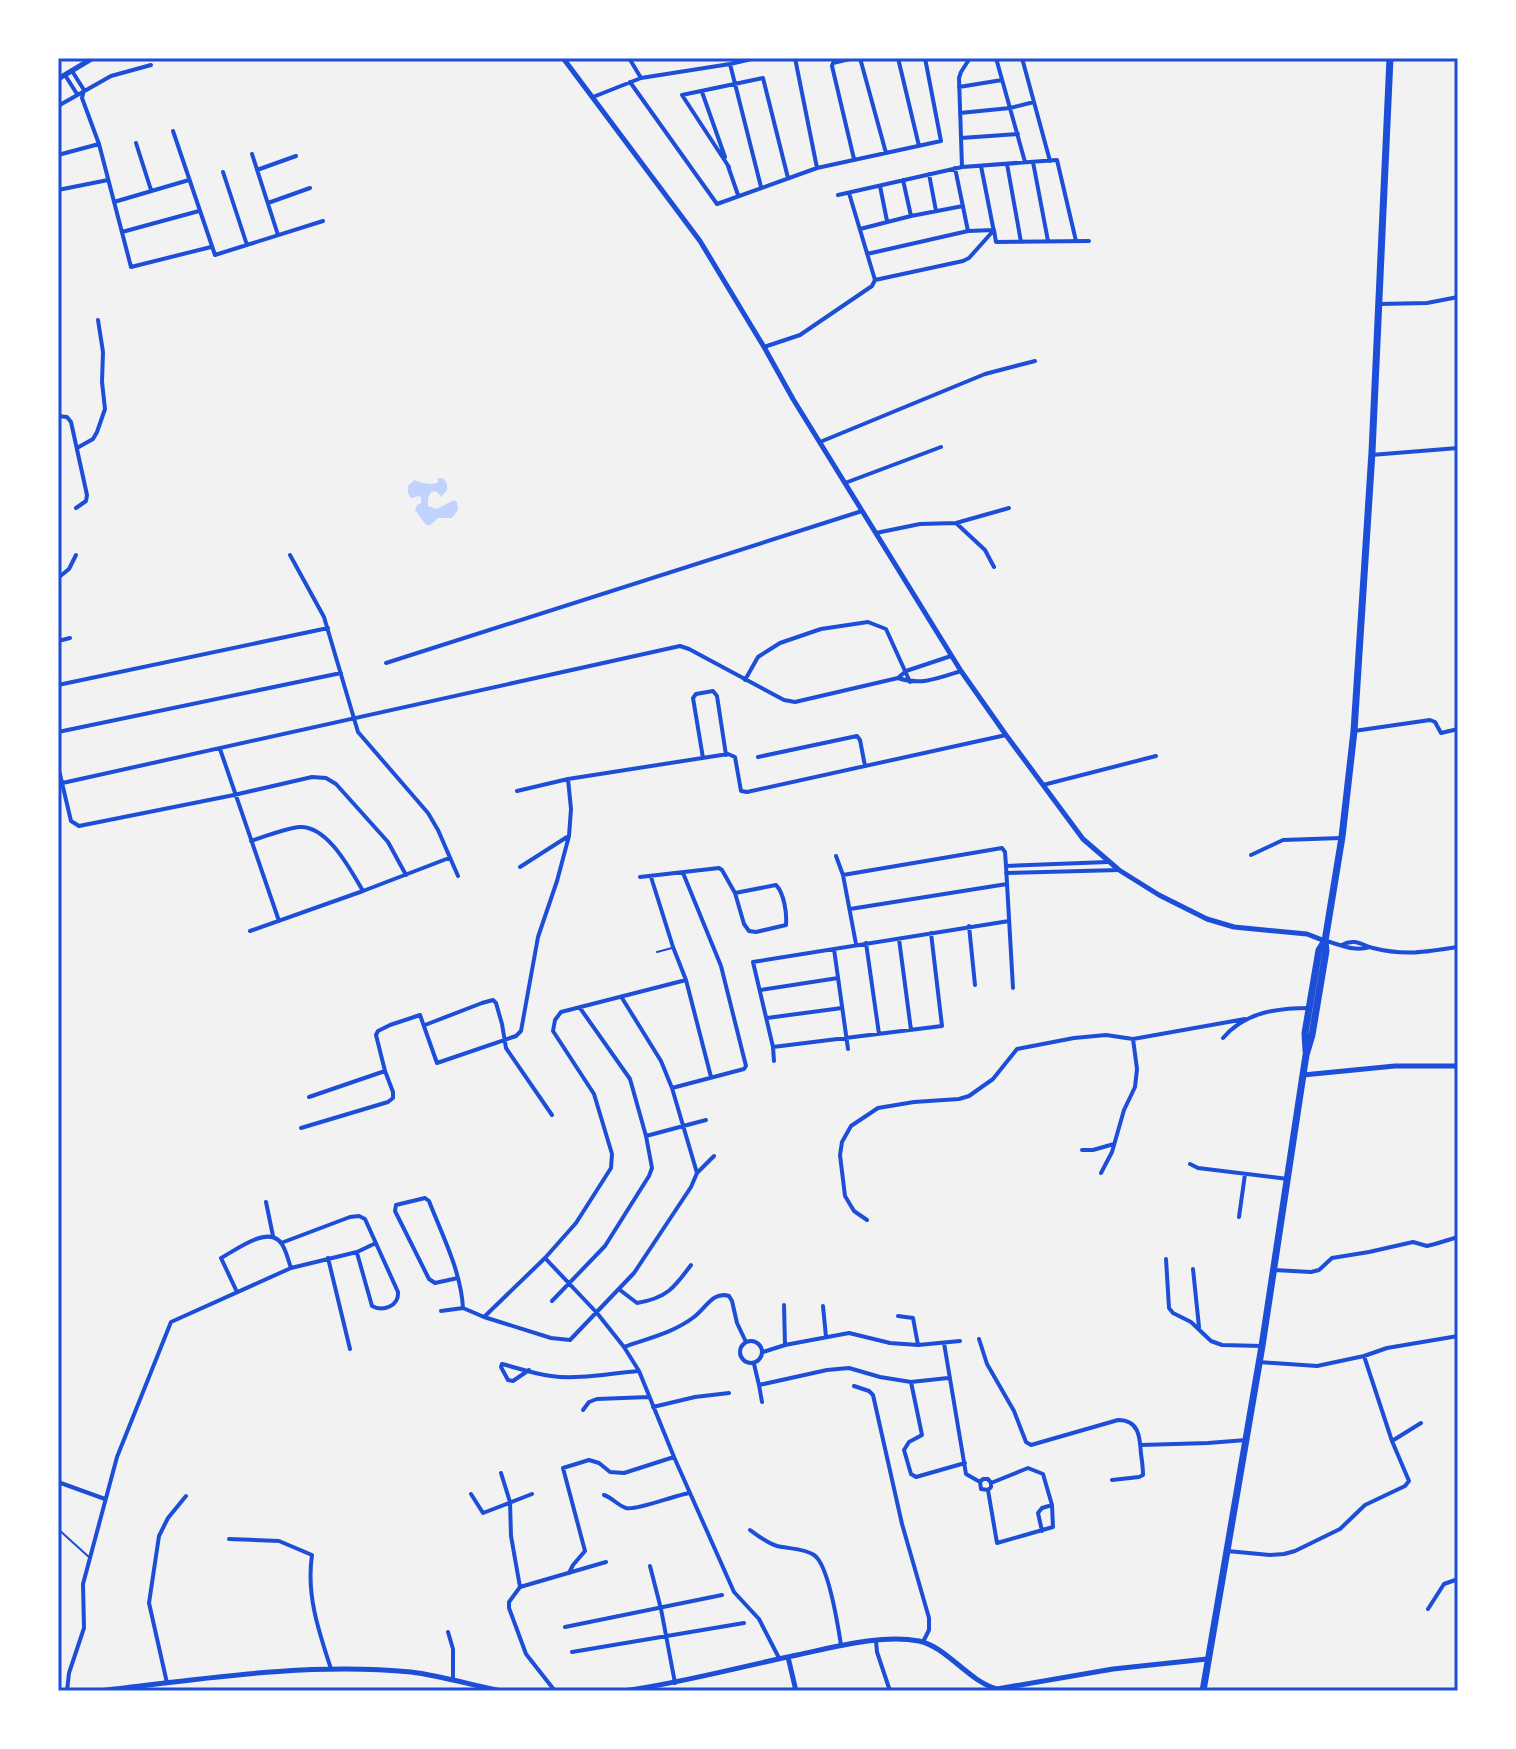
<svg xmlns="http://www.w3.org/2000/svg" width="1516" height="1749" font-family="'Space Grotesk',sans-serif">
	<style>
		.water { fill: #bfd3fe }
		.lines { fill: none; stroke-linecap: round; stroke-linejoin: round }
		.service { stroke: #1d4ed8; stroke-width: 2 }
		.minor { stroke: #1d4ed8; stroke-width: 4 }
		.tertiary { stroke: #1d4ed8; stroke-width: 5 }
		.primary { stroke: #1d4ed8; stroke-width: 7 }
		.neatline { fill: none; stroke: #1d4ed8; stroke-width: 3 }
	</style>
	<rect width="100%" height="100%" fill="#f2f2f2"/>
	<!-- water -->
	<path class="water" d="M 438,478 C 445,477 448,483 447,490 L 441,497 C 438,492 436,490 431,492 L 428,498 L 428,506 L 437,509 L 454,500 L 457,502 L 458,510 L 452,518 L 438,518 L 430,525 L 426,525 L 415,510 L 417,505 L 421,503 L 421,497 L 419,496 L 411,498 L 408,493 L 408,486 L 414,480 C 423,483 429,486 438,482 Z"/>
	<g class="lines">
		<!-- service -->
		<path class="service" d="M 657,952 L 672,948
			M 58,1529 L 90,1558"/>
		<!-- minor -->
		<path class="minor" d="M 629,58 L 641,78
			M 795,58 L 817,168
			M 860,58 L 886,153
			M 898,58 L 919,146
			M 996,58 L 1025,162
			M 1022,58 L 1050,161
			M 730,64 L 761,187
			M 72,71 L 84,90 L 82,98 L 99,144 L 131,267 L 211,247
			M 65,75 L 77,94
			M 630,82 L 717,204 L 817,168 L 941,141 L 925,58
			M 959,87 L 1002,80
			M 702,92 L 725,157
			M 593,97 L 641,78 L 730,64 L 756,58
			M 58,106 L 111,76 L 151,65
			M 960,113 L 1010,108 L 1034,102
			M 173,131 L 215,255 L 323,221
			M 961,138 L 1018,134
			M 136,143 L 151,190
			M 252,154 L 278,235
			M 58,155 L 99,144
			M 854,159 L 832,66 L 833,63 L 854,58
			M 1033,162 L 1048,241
			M 1007,164 L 1021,242
			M 728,166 L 738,195
			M 981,166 L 994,232
			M 729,167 L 682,95 L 763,78 L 788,178
			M 962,167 L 959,78 L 961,72 L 970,58
			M 955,168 L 968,231 L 994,230
			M 257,170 L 296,156
			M 223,172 L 247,245
			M 929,174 L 936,211
			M 903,180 L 911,216
			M 880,186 L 887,221
			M 58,190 L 108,180
			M 849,193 L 875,280
			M 838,195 L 962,167 L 1057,160 L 1076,241
			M 114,202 L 189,180
			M 268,203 L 310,188
			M 860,229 L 911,216 L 963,206
			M 994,230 L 996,242 L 1089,241
			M 122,232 L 199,211
			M 867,254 L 968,231
			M 1379,304 L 1427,303 L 1458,297
			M 764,347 L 800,335 L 872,286 L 875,280 L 963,261 L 969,258 L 994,230
			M 58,416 L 67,417 L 71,422 L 87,495 L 86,501 L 76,508
			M 820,442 L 985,374 L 1035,361
			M 77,448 L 93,439 L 97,432 L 105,409 L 102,382 L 103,352 L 98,320
			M 1371,455 L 1458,448
			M 845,483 L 941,447
			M 956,523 L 1009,508
			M 876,533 L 920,524 L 956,523 L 985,550 L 994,567
			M 290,555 L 324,617 L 358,732 L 428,813 L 438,830 L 458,876
			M 58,578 L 69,569 L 76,555
			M 58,641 L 70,638
			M 386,663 L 862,511
			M 898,678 C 920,686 939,678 961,671
			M 745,680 L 758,657 L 780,643 L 821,629 L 868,622 L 886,629 L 910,682
			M 58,685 L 328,628
			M 1354,731 L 1430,720 L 1435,722 L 1441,733 L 1458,729
			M 58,732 L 341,673
			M 220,749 L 279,921
			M 758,757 L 857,736 L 860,740 L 865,766
			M 703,758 L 693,698 L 696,694 L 713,691 L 717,696 L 726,755
			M 58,766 L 71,821 L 79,826 L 234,795 L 312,777 L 326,778 L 336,784 L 388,842 L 406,875
			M 58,784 L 680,646 L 689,649 L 784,700 L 795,702 L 898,678 L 906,671 L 951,656
			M 1043,785 L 1156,756
			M 517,791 L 568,779 L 728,754 L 735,757 L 741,791 L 747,792 L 1006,735
			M 251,841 C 266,836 284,829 299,827 C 328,825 351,871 363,891
			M 1251,855 L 1283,840 L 1341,838
			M 836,856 L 843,875 L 856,944
			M 1006,866 L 1108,862
			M 520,867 L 567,837
			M 1006,873 L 1119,870
			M 843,875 L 1002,848 L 1005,852 L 1006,866 L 1013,988
			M 640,877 L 719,868 L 722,870 L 735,893 L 744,924 L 749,931 L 756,932 L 786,925 C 787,913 784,893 776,885 L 735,893
			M 651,877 L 673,947 L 686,980 L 711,1077
			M 850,909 L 1007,884
			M 969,926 L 975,985
			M 250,931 L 363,891 L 449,858
			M 899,939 L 911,1030
			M 1326,941 C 1342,945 1354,952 1370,947
			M 866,943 L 879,1034
			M 1342,945 C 1354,938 1362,945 1373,948 C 1404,956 1427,952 1458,947
			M 834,949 L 848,1049
			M 761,990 L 838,978
			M 622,998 L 661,1061 L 672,1088 L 697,1173
			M 767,1018 L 842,1008
			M 425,1025 L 482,1003 L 493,1000 L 496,1003 L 502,1024 L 506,1048 L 552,1115
			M 1223,1038 C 1245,1012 1277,1008 1310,1008
			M 773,1047 L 942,1026 L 931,933
			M 774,1061 L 773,1047 L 753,962 L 1009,921
			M 672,1088 L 744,1069 L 746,1066 L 721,966 L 683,873
			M 309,1097 L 385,1071 L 376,1035 L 378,1031 L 390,1025 L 420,1015 L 437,1063 L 516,1036 L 521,1031 L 538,937 L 557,881 L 569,836 L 571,809 L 568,779
			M 301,1128 L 388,1102 L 393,1098 L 393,1092 L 385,1071
			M 646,1136 L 706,1120
			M 1082,1150 L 1093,1150 L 1114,1144
			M 1190,1164 L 1198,1168 L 1288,1179
			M 1101,1173 L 1112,1152 L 1124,1110 L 1135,1087 L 1137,1069 L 1133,1039
			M 266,1202 L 273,1236
			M 1239,1217 L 1245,1174
			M 867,1220 L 854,1211 L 845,1196 L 840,1155 L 842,1142 L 851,1126 L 878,1108 L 914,1102 L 959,1099 L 969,1096 L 993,1079 L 1017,1049 L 1074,1038 L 1106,1035 L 1133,1039 L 1245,1019
			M 281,1243 L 350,1217 L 359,1216 L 365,1219 L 398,1292 C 399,1306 383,1312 372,1306 L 357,1253
			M 328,1258 L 350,1349
			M 545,1258 L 597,1313 L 624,1347 L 639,1371 L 674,1457 L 734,1592 L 759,1619 L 779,1658
			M 1166,1259 L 1169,1308 L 1173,1313 L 1191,1322 L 1211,1341 L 1222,1345 L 1262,1346
			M 1193,1269 L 1199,1327
			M 1274,1270 L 1311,1272 L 1319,1270 L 1332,1258 L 1369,1252 L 1413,1242 L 1427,1246 L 1435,1244 L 1458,1237
			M 458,1278 L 435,1283 L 429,1279 L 395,1211 L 396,1205 L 425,1198 L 429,1201 C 442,1235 461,1271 463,1308
			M 620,1290 L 637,1303 C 667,1298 674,1288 691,1265
			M 237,1292 L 221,1258 C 236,1250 268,1225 281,1243 C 286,1249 288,1260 291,1268
			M 552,1301 L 605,1246 L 649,1176 L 652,1168 L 646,1136 L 630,1079 L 580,1008
			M 823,1306 L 826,1337
			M 441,1311 L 463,1308 L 484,1317 L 551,1338 L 570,1340 L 634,1273 L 691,1187 L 697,1173 L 714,1156
			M 898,1316 L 913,1318 L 918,1345
			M 484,1317 L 545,1258 L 576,1223 L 611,1168 L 612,1154 L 594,1094 L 553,1031 L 555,1020 L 561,1012 L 686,980
			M 979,1339 L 987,1364 L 1014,1411 L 1026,1442 L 1031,1445 L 1118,1420 C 1139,1420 1140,1437 1141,1454 C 1142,1461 1143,1467 1143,1475 L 1139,1477 L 1112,1480
			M740 1352a11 11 0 1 1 22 0a11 11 0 1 1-22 0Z
			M 944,1343 L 966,1474 L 980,1482
			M 785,1345 L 849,1333 L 890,1343 L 918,1345 L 960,1341
			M 624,1347 C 649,1338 673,1333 694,1317 C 706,1308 713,1291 729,1296 L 732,1301 L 737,1323 L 746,1342
			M 763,1352 L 785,1345 L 784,1305
			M 1259,1362 L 1317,1366 L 1364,1356 L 1387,1348 L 1458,1336
			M 754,1364 L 759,1385
			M 529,1370 L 513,1381 L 508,1380 L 501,1367 L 502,1364 C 518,1368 534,1374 551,1376 C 578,1380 611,1373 639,1371
			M 911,1382 L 922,1435 L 909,1442 L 904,1450 L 911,1474 L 916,1477 L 965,1463
			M 854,1386 L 869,1391 L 873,1395 L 902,1524 L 929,1618 L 929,1630 L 923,1642
			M 762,1402 L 759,1385 L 827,1370 L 849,1368 L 880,1377 L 911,1382 L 948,1378
			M 653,1407 L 695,1397 L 729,1393
			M 583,1410 L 589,1402 L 597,1399 L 649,1397
			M 1392,1441 L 1421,1423
			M 1141,1445 L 1208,1443 L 1246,1440
			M 501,1473 L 510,1502 L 511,1536 L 520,1587
			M 58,1482 L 105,1499
			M 988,1490 L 981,1489 L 980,1482 L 983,1479 L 988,1479 L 991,1483 L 991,1487 L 988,1490 L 997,1543 L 1053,1527 L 1052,1505 L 1043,1474 L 1028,1468 L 991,1483
			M 471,1494 L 483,1513 L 532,1494
			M 604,1495 C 613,1498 617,1505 626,1508 C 636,1511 675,1495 690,1493
			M 750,1530 C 758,1536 767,1543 777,1546 C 789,1549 804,1548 814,1555 C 829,1565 838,1626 841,1645
			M 1042,1531 L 1038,1513 L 1042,1508 L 1052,1505
			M 229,1539 L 279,1541 L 312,1555 C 306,1595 319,1632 331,1669
			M 1227,1551 L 1270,1555 L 1284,1554 L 1295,1551 L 1340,1529 L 1365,1505 L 1405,1486 L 1409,1481 L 1392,1441 L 1364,1356
			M 650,1566 L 661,1609 L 675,1683
			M 569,1573 L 573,1565 L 585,1551 L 563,1468 L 589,1460 L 599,1463 L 610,1472 L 624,1473 L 674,1457
			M 1428,1609 L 1444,1584 L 1458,1579
			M 565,1627 L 722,1595
			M 448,1632 L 453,1649 L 453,1679
			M 876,1641 L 877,1652 L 890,1691
			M 572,1652 L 744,1623
			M 167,1683 L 149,1603 L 159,1536 L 168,1518 L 186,1496
			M 67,1691 L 69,1673 L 84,1628 L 83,1584 L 117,1457 L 171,1322 L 291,1268 L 357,1252 L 376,1243
			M 555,1691 L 526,1654 L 509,1608 L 509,1602 L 520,1587 L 606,1562"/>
		<!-- tertiary -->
		<path class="tertiary" d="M 563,58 L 700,241 L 764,347 L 793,399 L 961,671 L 1006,735 L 1083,839 L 1119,870 L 1159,895 L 1207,919 L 1234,927 L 1307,934 L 1325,941
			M 58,79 L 93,58
			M 1303,1075 L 1395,1066 L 1458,1066
			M 788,1657 L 796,1691
			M 98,1691 C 202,1679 307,1662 411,1672 C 442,1676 471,1685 502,1691
			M 623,1691 C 682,1683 739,1667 797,1655 C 835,1647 881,1634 919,1641 C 947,1647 968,1681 997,1689 L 1113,1669 L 1207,1659"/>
		<!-- primary -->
		<path class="primary" d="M 1306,1051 L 1305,1033 L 1319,950 L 1324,942
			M 1203,1691 L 1262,1346 L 1306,1055 L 1312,1035 L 1326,951 L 1325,941 L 1342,837 L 1354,731 L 1372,452 L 1390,58"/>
	</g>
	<!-- border -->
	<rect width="1516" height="1749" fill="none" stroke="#ffffff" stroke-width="120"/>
	<rect x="60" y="60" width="1396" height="1629" class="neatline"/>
</svg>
